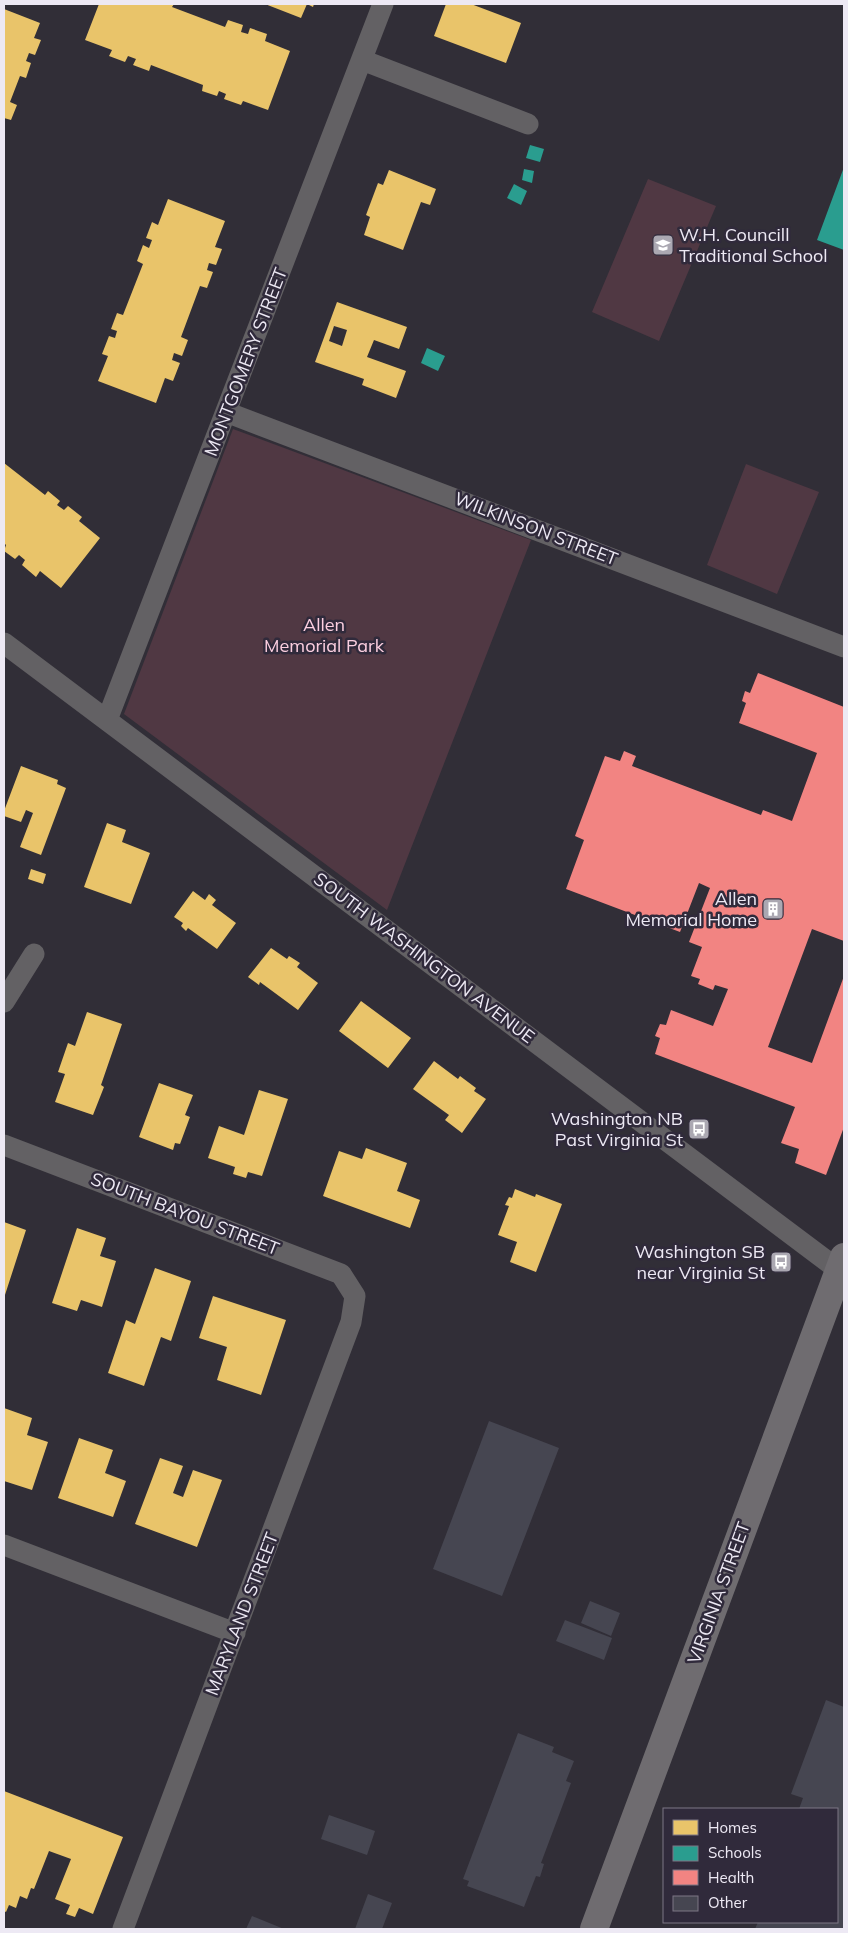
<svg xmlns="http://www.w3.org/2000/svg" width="848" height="1933" font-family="Mulish,sans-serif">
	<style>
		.green { fill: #503843 }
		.homes { fill: #e9c46a; fill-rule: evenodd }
		.schools { fill: #2a9d8f }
		.health { fill: #f28482 }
		.building { fill: #464651 }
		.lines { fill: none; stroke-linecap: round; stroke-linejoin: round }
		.street { stroke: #636164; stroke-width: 21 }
		.secondary { stroke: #6f6c70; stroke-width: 28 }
		.labels { text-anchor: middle; stroke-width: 5; stroke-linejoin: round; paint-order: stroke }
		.poi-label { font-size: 18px; fill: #ede9f4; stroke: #302a3b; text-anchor: end }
		.street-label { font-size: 18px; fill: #ede9f4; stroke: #302a3b }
		.park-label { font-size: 18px; fill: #fccfe0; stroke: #302a3b }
	</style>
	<rect width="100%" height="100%" fill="#312e37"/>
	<!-- green -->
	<path class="green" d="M 648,179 L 716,206 L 659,341 L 592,312 Z
		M 233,429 L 531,540 L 387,910 L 124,714 Z
		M 746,464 L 819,492 L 777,594 L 707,565 Z"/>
	<!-- homes -->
	<path class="homes" d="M 99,4 L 174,4 L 172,7 L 225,27 L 228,20 L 243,25 L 241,32 L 248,34 L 250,28 L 267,34 L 265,41 L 290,51 L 268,110 L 243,101 L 241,105 L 224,99 L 226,94 L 219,91 L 217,96 L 202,91 L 203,85 L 151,65 L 149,71 L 133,65 L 136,59 L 128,56 L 125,62 L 109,56 L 112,50 L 85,40 Z
		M 265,4 L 314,4 L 313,7 L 307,4 L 301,18 Z
		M 446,4 L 471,4 L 521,23 L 506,63 L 434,36 Z
		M 4,9 L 40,23 L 34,38 L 41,40 L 35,55 L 29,53 L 26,61 L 31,63 L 26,78 L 20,76 L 10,102 L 17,105 L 11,120 L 4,118 Z
		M 389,170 L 436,189 L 430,205 L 421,202 L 403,250 L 364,235 L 370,217 L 366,215 L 378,183 L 383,185 Z
		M 168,199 L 225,221 L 215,247 L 222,249 L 216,265 L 209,263 L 207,270 L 213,272 L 207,288 L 200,286 L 181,337 L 188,340 L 182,356 L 174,353 L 172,360 L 180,363 L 173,381 L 165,378 L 156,403 L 98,381 L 108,356 L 102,354 L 109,336 L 115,338 L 117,331 L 111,329 L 117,313 L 123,315 L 143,264 L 137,261 L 143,245 L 149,248 L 152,240 L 146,238 L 152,222 L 158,225 Z
		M 337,302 L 407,327 L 399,349 L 374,340 L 367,357 L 406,371 L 396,398 L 362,385 L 364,379 L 315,362 ZM 334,326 L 347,330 L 342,346 L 329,341 Z
		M 4,463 L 45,495 L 48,491 L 60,501 L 57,505 L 64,510 L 68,506 L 82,517 L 79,521 L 100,538 L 61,588 L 40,571 L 36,577 L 22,565 L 25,560 L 19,555 L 15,559 L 4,551 L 6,545 L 4,543 Z
		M 21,766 L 58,780 L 57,784 L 66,788 L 41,855 L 20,847 L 33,813 L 26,810 L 21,822 L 4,816 L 4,811 Z
		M 107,823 L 126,830 L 122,842 L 150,853 L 131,904 L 84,887 Z
		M 31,869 L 46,874 L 43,884 L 28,879 Z
		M 193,891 L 205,900 L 209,894 L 216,900 L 212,905 L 236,923 L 217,949 L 188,928 L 186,931 L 181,926 L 183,923 L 174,917 Z
		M 271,948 L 287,959 L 289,956 L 300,963 L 297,967 L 318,983 L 298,1010 L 260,982 L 259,985 L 248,977 Z
		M 361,1001 L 411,1038 L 388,1068 L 339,1031 Z
		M 87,1012 L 122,1024 L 101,1085 L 104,1087 L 93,1115 L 55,1102 L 65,1074 L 58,1072 L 68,1043 L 75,1046 Z
		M 434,1061 L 458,1079 L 460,1076 L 476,1088 L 474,1091 L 486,1099 L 462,1133 L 445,1120 L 449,1115 L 413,1089 Z
		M 159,1083 L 193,1095 L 185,1115 L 190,1117 L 180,1144 L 175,1143 L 173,1150 L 139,1137 Z
		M 259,1090 L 288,1099 L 262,1176 L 248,1172 L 246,1178 L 233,1174 L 235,1167 L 208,1158 L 219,1126 L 244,1135 Z
		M 366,1148 L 407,1163 L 397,1191 L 420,1200 L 410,1228 L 323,1196 L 339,1151 L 362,1159 Z
		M 515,1189 L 535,1197 L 536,1194 L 562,1204 L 536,1272 L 510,1262 L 517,1242 L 498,1235 L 509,1206 L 505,1205 L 509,1197 L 512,1198 Z
		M 4,1222 L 26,1230 L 4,1298 Z
		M 77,1228 L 106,1238 L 100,1256 L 116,1261 L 102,1307 L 81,1300 L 77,1311 L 52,1303 Z
		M 155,1268 L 191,1281 L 171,1341 L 161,1337 L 144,1386 L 108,1373 L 126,1320 L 135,1324 Z
		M 213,1296 L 286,1320 L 261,1395 L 217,1380 L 227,1347 L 199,1338 Z
		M 4,1408 L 32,1418 L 27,1435 L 48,1442 L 32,1490 L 4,1481 Z
		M 79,1438 L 113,1450 L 105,1473 L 126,1481 L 113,1517 L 58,1498 Z
		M 160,1458 L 183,1466 L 173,1493 L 183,1497 L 193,1470 L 222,1480 L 197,1547 L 135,1524 Z
		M 4,1791 L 123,1837 L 93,1914 L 79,1908 L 75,1917 L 66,1914 L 70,1905 L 55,1899 L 71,1859 L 49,1851 L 34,1889 L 31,1888 L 27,1899 L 20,1896 L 16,1908 L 9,1905 L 6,1912 L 4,1911 Z"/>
	<!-- schools -->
	<path class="schools" d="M 530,145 L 544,149 L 540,162 L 526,158 Z
		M 844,167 L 844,250 L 817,240 Z
		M 524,169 L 534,171 L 532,183 L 522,180 Z
		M 514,184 L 527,191 L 521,205 L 507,198 Z
		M 427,348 L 445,356 L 438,371 L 421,363 Z"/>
	<!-- health -->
	<path class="health" d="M 758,673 L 844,707 L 844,941 L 812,929 L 768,1047 L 812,1063 L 844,976 L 844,1127 L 826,1175 L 795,1163 L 799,1149 L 781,1143 L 795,1107 L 655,1054 L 660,1038 L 655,1036 L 660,1024 L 666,1025 L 671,1010 L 713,1026 L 728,989 L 715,985 L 713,990 L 698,984 L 700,979 L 691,976 L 702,947 L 689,942 L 710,888 L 699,883 L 680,932 L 566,889 L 584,840 L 575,836 L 605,756 L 620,761 L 624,751 L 636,756 L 632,766 L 761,815 L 763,810 L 792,821 L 817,753 L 739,723 L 746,703 L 742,701 L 745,691 L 750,693 Z"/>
	<!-- building -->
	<path class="building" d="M 489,1421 L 559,1448 L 502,1596 L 433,1569 Z
		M 590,1601 L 620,1613 L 611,1636 L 581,1623 Z
		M 565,1620 L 612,1638 L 604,1660 L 556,1641 Z
		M 826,1700 L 844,1707 L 844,1929 L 755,1929 L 758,1922 L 837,1922 L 837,1809 L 799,1809 L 803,1798 L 791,1794 Z
		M 518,1733 L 554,1747 L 552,1752 L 574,1761 L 566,1781 L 571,1783 L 541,1863 L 544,1864 L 540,1877 L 536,1876 L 524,1907 L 467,1886 L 469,1881 L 463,1879 Z
		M 329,1815 L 375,1831 L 367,1855 L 321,1839 Z
		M 368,1894 L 392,1903 L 382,1929 L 355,1929 Z
		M 252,1916 L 284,1929 L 246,1929 Z"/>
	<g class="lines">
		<!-- street -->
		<path class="street" d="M 362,60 L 528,124
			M 226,412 L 844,647
			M 4,643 L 844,1274
			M 107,720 L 383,4
			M 4,1002 L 34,954
			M 4,1145 L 341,1274 L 355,1296 L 351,1322 L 123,1929
			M 4,1545 L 235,1633"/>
		<!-- secondary -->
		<path class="secondary" d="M 594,1929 L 844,1257"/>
	</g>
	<!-- icons -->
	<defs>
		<g id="school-square" transform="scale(1.125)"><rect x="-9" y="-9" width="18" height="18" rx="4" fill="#aba8b2" stroke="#302a3b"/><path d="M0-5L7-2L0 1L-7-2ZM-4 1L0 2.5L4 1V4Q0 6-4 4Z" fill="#fff"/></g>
		<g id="building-square" transform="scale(1.125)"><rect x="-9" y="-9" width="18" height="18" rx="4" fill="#aba8b2" stroke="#302a3b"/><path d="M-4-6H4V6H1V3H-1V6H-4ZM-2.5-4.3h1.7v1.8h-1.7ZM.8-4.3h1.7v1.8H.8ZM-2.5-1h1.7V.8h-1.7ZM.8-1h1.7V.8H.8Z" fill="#fff"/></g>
		<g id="bus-square" transform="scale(1.125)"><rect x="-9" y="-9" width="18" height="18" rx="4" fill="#aba8b2" stroke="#302a3b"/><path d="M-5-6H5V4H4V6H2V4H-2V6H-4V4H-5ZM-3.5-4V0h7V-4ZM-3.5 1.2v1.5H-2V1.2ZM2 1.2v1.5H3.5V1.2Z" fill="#fff"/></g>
	</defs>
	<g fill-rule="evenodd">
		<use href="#school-square" x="663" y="245"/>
		<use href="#building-square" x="773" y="909"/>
		<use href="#bus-square" x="699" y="1129"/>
		<use href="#bus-square" x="781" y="1262"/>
	</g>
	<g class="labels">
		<!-- poi labels -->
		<g class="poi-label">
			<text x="679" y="241" text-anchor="start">W.H. Councill<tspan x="679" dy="21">Traditional School</tspan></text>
			<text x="757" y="905">Allen<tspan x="757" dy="21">Memorial Home</tspan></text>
			<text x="683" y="1125">Washington NB<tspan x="683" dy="21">Past Virginia St</tspan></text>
			<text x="765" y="1258">Washington SB<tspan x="765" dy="21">near Virginia St</tspan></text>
		</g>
		<!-- street labels -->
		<g class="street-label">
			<text transform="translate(246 362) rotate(-69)" y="6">MONTGOMERY STREET</text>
			<text transform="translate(536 529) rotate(21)" y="6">WILKINSON STREET</text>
			<text transform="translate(424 958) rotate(37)" y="6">SOUTH WASHINGTON AVENUE</text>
			<text transform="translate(185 1214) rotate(21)" y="6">SOUTH BAYOU STREET</text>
			<text transform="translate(719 1593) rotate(-70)" y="6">VIRGINIA STREET</text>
			<text transform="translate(242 1614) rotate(-69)" y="6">MARYLAND STREET</text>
		</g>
		<!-- park labels -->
		<g class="park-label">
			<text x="324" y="631">Allen<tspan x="324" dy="21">Memorial Park</tspan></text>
		</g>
	</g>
	<!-- border -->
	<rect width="848" height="1933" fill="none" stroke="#ede9f4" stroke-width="10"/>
	<!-- legend -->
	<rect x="663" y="1808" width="175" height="115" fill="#302a3b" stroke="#7c7685"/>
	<rect x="673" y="1820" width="25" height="15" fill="#e9c46a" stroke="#7c7685"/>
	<text x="708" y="1833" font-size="15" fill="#ede9f4">Homes</text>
	<rect x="673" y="1846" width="25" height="15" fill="#2a9d8f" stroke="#7c7685"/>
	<text x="708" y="1858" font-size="15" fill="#ede9f4">Schools</text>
	<rect x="673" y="1870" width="25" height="15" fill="#f28482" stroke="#7c7685"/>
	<text x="708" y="1883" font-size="15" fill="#ede9f4">Health</text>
	<rect x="673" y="1896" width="25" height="15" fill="#464651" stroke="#7c7685"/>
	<text x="708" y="1908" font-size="15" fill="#ede9f4">Other</text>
</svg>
